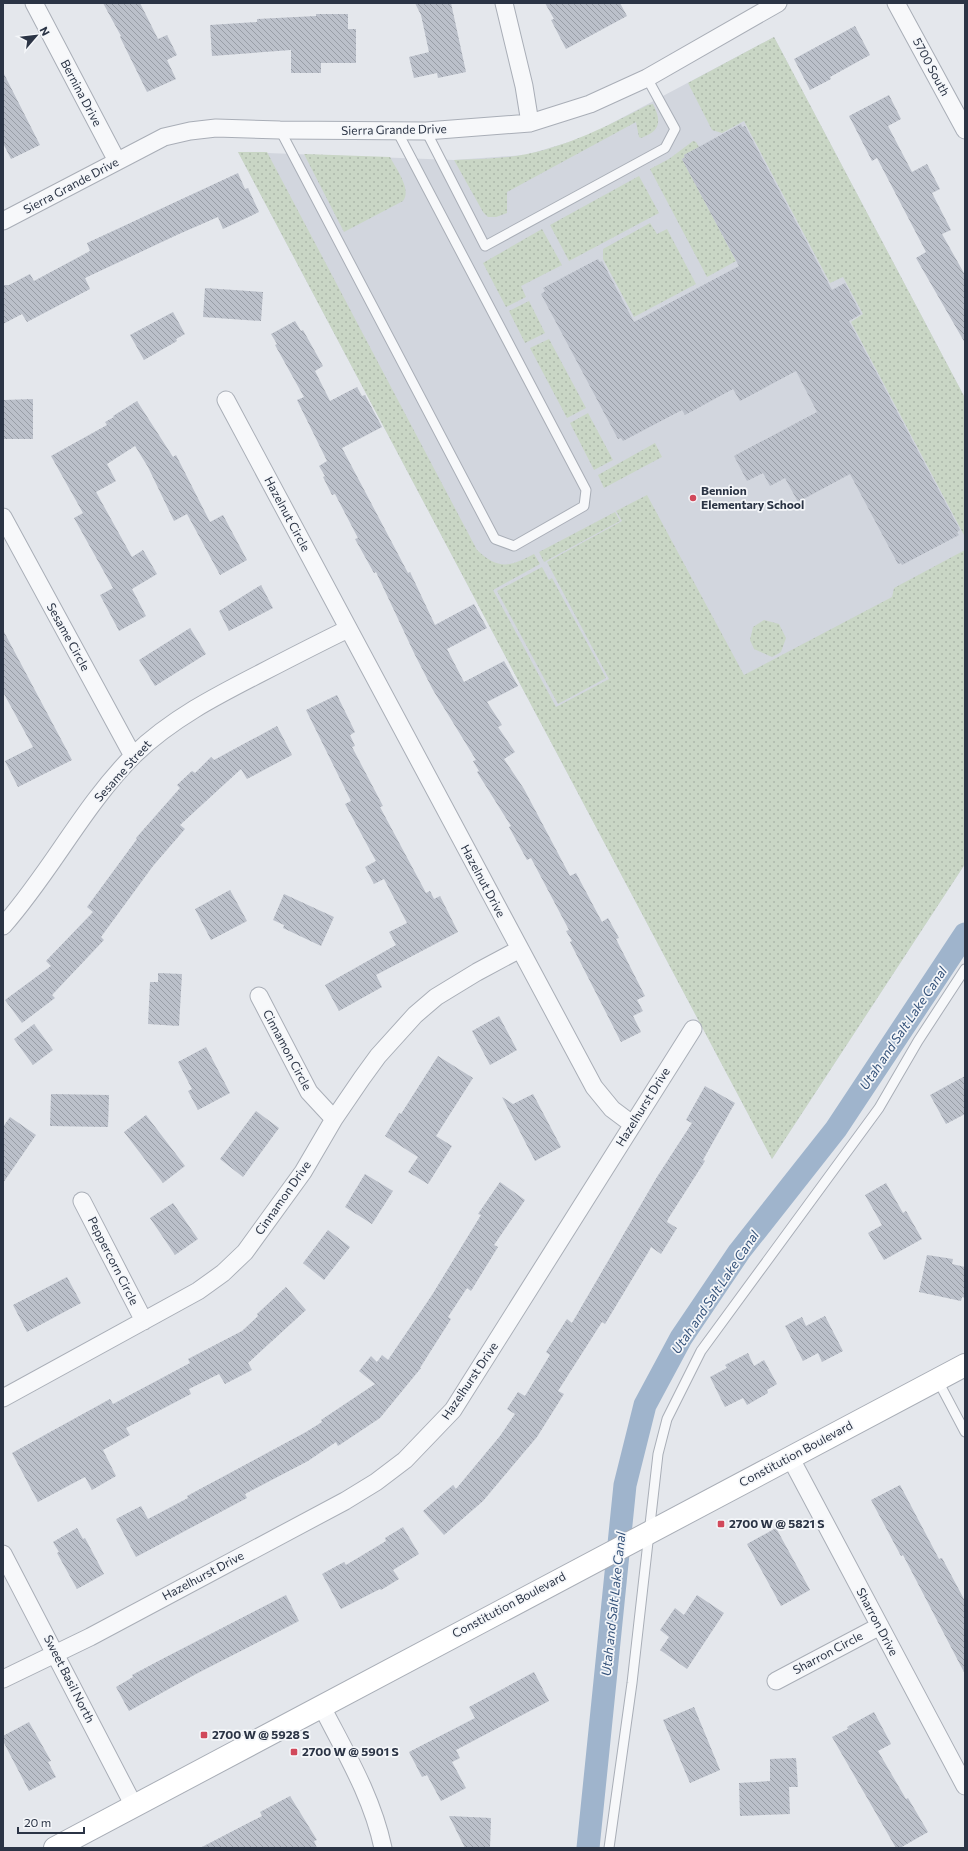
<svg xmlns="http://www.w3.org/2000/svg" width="968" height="1851" font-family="Commissioner,sans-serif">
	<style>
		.built { fill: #d2d6de }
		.grass { fill: url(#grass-dots) }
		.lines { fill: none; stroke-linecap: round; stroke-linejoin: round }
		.canal { stroke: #9fb4cc; stroke-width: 23 }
		.building { fill: url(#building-back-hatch) }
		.lane-casing { stroke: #a9aeb7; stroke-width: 11 }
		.street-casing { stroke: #a9aeb7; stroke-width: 19 }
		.secondary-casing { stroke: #a9aeb7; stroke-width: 24 }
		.lane { stroke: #f7f8fa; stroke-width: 9 }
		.street { stroke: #f7f8fa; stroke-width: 17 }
		.secondary { stroke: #fff; stroke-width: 22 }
		.poi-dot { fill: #d1495b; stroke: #f4f6f9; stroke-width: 1.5 }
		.labels { text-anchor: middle; stroke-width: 3.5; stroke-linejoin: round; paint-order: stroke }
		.street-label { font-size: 12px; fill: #2b3445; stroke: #f4f6f9 }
		.poi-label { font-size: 12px; font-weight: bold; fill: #2b3445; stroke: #f4f6f9; text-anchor: start }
		.water-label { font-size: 13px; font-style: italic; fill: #34527a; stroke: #f4f6f9 }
	</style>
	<defs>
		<pattern id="grass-dots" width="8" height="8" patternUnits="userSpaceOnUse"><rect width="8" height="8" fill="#c9d6c5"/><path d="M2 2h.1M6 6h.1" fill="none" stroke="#adb8ab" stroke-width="1.8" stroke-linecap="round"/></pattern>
		<pattern id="building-back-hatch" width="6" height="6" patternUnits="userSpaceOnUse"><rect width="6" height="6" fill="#bbc0ca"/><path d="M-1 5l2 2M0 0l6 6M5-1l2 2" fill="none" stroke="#989da6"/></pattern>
	</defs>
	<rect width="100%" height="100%" fill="#e4e7ec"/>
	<!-- built -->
	<path class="built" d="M 774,37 L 965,398 L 965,864 L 772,1159 L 238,152 L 454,160 L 526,155 L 579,139 L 599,130 Z"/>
	<!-- grass -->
	<path class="grass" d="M 774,37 L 965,398 L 965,537 L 851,322 L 863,314 L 843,277 L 830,283 L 744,121 L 722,133 L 712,130 L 688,83 Z
		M 653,104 C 662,122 660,131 641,138 L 639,137 L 636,122 L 507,192 L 507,213 L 496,217 L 488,217 L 483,212 L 454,160 C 478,159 504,159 527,154 C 571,145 609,125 648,105 Z
		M 693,141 L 696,142 L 699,147 L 684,155 L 685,157 L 682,159 L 736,261 L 707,277 L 650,169 L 669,159 Z
		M 238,152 L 267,152 L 477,550 C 498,570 510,567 534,554 L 540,564 L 493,590 L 556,707 L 609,679 L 547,562 L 622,521 L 616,511 L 647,495 L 744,675 L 892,597 L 894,588 L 965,550 L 965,864 L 772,1159 Z
		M 304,154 L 390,157 C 396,169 412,189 403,201 L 344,232 Z
		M 639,176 L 659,213 L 569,261 L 550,225 Z
		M 650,223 L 657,234 L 667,229 L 696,284 L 634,317 L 603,259 L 603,249 Z
		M 542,229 L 562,265 L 521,286 L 526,297 L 506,307 L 483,263 Z
		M 529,301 L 545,333 L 525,343 L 509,311 Z
		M 549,339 L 586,408 L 567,418 L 530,348 Z
		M 588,413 L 613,460 L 594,470 L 570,423 Z
		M 655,443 L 662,457 L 604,488 L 598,475 Z
		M 615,512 L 620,521 L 544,562 L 539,552 Z
		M 542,567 L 549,580 L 552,578 L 606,678 L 558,704 L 497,591 Z
		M 764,620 L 779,624 L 786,638 L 781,652 L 772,657 L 754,649 L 750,640 L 753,627 Z"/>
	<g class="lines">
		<!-- canal -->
		<path class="canal" d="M 588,1848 L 625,1485 L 645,1405 L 681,1338 L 739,1252 L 836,1129 L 965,934"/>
	</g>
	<!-- building -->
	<path class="building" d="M 103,3 L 140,3 L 158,39 L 167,35 L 177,55 L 167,60 L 176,79 L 147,92 L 120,37 L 121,36 Z
		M 415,3 L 451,3 L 466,72 L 438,78 L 437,73 L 414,78 L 409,57 L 429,52 L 421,15 Z
		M 545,3 L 620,3 L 627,16 L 566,49 L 551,20 L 554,19 Z
		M 316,14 L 348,14 L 348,29 L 356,29 L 356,63 L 321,63 L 321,73 L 291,73 L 291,50 L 212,56 L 210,25 L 257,22 L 257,19 L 316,16 Z
		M 855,26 L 870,55 L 830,77 L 831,79 L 810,90 L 794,59 Z
		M 3,72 L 40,145 L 11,159 L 3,143 Z
		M 889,95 L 901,119 L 888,126 L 912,172 L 927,164 L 940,189 L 932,193 L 951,230 L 942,234 L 965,275 L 965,343 L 916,258 L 926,252 L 877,158 L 872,161 L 849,116 Z
		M 741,124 L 742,127 L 745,126 L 832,290 L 845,283 L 861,314 L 849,321 L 960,530 L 957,532 L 959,535 L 902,565 L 901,563 L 898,564 L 850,474 L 798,502 L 785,478 L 770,486 L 763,473 L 747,481 L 734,456 L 817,412 L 796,371 L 740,401 L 733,389 L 685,415 L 682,410 L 623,441 L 621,438 L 618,439 L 541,294 L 545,291 L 543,288 L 598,259 L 600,262 L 602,261 L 634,322 L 739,266 L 682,159 L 685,157 L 684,155 Z
		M 238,173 L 245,189 L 248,188 L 259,212 L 223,229 L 218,217 L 179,234 L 85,278 L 90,289 L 27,322 L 22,314 L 3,324 L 3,285 L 9,285 L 30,274 L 34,281 L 90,251 L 87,243 Z
		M 205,288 L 263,292 L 261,321 L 203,317 Z
		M 173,312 L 185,334 L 176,339 L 177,341 L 144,360 L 130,335 Z
		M 295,321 L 301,331 L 303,330 L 323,366 L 315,371 L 330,401 L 357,387 L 362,396 L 365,395 L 382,427 L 342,448 L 408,573 L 410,572 L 435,625 L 474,604 L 487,628 L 447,649 L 464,682 L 504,661 L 518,686 L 487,702 L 502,725 L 498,727 L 515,752 L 504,759 L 524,789 L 570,876 L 576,873 L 602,922 L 608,918 L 619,938 L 616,939 L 645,996 L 637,1000 L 643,1011 L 633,1016 L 641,1032 L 621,1042 L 570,942 L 572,941 L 566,931 L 569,930 L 531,858 L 527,860 L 509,827 L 511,826 L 477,772 L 479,771 L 473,761 L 476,760 L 433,690 L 415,655 L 376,572 L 374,573 L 355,539 L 358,538 L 335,494 L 332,495 L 323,477 L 325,476 L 319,466 L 327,461 L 297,400 L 304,397 L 275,345 L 277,344 L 271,334 Z
		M 33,399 L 33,439 L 3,439 L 4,400 Z
		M 137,401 L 173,457 L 176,455 L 210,522 L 223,515 L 247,560 L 220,575 L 187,514 L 174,521 L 148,467 L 135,446 L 107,464 L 116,481 L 96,492 L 132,557 L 143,550 L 157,574 L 132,589 L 146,616 L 119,631 L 100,595 L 113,588 L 74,518 L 83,513 L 51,456 L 107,425 L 105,422 L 114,417 L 113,416 Z
		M 261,585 L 273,608 L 229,631 L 219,611 Z
		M 190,628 L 206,654 L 155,686 L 139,660 Z
		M 3,630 L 72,760 L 18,787 L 5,761 L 33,747 L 3,692 Z
		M 337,695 L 355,732 L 350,735 L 355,746 L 352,747 L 383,806 L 380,807 L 426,893 L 430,891 L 434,899 L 440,896 L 458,932 L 376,975 L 382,987 L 339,1011 L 325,985 L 396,945 L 389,932 L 407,923 L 384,879 L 374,884 L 365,867 L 376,861 L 345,804 L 351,801 L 306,710 Z
		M 277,726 L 292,755 L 247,779 L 241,769 L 180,825 L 185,829 L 153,866 L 101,937 L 104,940 L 52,995 L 55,998 L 22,1023 L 5,1000 L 51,966 L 46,961 L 93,912 L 87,907 L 137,839 L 136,838 L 180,788 L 177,785 L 192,771 L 195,773 L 211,757 L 214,760 Z
		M 230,890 L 247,921 L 211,940 L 195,909 Z
		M 284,894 L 334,917 L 321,946 L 283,928 L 284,925 L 273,920 Z
		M 158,973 L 182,974 L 179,1026 L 148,1024 L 150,982 L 158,982 Z
		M 499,1016 L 517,1050 L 490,1065 L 472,1031 Z
		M 34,1024 L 53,1050 L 33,1065 L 14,1039 Z
		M 206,1047 L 230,1093 L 198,1110 L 188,1091 L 192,1089 L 178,1062 Z
		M 438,1056 L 473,1078 L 436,1136 L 452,1146 L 428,1184 L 408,1172 L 418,1157 L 385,1136 L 399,1113 L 401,1114 Z
		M 965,1076 L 965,1114 L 946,1124 L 930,1095 Z
		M 705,1086 L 735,1103 L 703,1160 L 705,1161 L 668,1219 L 667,1222 L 677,1228 L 661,1254 L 651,1247 L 649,1251 L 605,1324 L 602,1322 L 558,1391 L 564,1394 L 537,1437 L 483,1501 L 444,1535 L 423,1511 L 453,1485 L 456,1489 L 500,1436 L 515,1414 L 507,1409 L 518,1392 L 525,1396 L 550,1355 L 546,1352 L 567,1319 L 572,1323 L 657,1177 L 692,1123 L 686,1120 Z
		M 51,1094 L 109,1095 L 108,1127 L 50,1126 Z
		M 533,1094 L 561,1147 L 535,1161 L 502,1097 L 513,1104 Z
		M 256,1111 L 279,1128 L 243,1177 L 220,1159 Z
		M 146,1115 L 185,1166 L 163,1183 L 124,1132 Z
		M 10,1117 L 36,1135 L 3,1183 L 3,1127 Z
		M 365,1174 L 393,1191 L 372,1224 L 345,1207 Z
		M 500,1182 L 525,1200 L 494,1245 L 498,1247 L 471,1291 L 467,1288 L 448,1317 L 451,1319 L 420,1368 L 421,1368 L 380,1418 L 338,1446 L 336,1442 L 308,1461 L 245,1494 L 247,1498 L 136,1557 L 116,1519 L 141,1506 L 148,1519 L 188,1498 L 187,1496 L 306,1432 L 322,1422 L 321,1420 L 375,1384 L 359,1371 L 371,1356 L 377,1362 L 382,1355 L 388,1360 L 432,1295 L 481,1215 L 478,1214 Z
		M 886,1183 L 903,1213 L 906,1211 L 922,1239 L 884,1260 L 868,1233 L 882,1225 L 865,1195 Z
		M 173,1203 L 198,1239 L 175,1255 L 150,1218 Z
		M 328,1230 L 350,1247 L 324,1280 L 303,1263 Z
		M 927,1255 L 953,1259 L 952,1264 L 965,1267 L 965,1298 L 962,1297 L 961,1301 L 919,1292 Z
		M 67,1277 L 81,1303 L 27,1332 L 13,1305 Z
		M 286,1287 L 306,1310 L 248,1363 L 252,1370 L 225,1384 L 219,1374 L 189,1389 L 191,1394 L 126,1428 L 130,1435 L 103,1450 L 116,1476 L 92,1490 L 85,1477 L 38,1502 L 12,1453 L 110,1399 L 113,1404 L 190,1363 L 188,1359 L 242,1331 L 258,1316 L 257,1314 Z
		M 825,1316 L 843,1351 L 822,1362 L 818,1353 L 803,1361 L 785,1326 L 802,1317 L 806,1326 Z
		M 748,1353 L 754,1366 L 764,1360 L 777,1384 L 767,1390 L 768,1393 L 747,1405 L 743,1398 L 725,1407 L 710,1377 L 727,1368 L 725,1365 Z
		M 900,1485 L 939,1559 L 942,1558 L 965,1601 L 965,1674 L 903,1555 L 901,1556 L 871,1500 Z
		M 403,1527 L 419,1554 L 393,1570 L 399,1579 L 381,1590 L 380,1589 L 341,1609 L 322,1574 L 344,1562 L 346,1565 L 386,1541 L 385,1538 Z
		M 77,1528 L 83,1539 L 85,1538 L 104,1574 L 77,1589 L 57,1553 L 59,1552 L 53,1542 Z
		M 776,1528 L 810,1590 L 781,1606 L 747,1544 Z
		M 286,1595 L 299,1621 L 196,1674 L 129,1711 L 116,1687 L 133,1677 L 132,1675 L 166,1657 Z
		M 697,1595 L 724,1613 L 687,1669 L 660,1650 L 669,1637 L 660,1630 L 675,1608 L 684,1615 Z
		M 534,1672 L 549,1701 L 456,1750 L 460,1758 L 452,1762 L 466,1788 L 441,1801 L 427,1775 L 422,1777 L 409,1752 L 475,1718 L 469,1707 Z
		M 694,1707 L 720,1770 L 690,1783 L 663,1720 Z
		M 874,1712 L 891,1744 L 878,1751 L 906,1799 L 908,1798 L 928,1832 L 900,1848 L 896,1848 L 832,1737 L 848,1729 L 847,1727 Z
		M 29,1722 L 51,1761 L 48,1762 L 56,1777 L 29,1791 L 3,1741 L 3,1736 Z
		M 796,1758 L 798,1787 L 789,1787 L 790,1814 L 740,1816 L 739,1783 L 770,1781 L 770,1759 Z
		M 290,1796 L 317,1840 L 314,1841 L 317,1848 L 200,1848 L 262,1816 L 260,1812 Z
		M 449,1816 L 491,1818 L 490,1848 L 465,1848 Z"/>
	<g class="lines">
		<!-- lane casing -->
		<g class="lane-casing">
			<path id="lane" d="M 280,130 L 495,539 L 514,546 L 584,506 L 586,490 L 397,131
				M 426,131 L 485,246 L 665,148 L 675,129 L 647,78
				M 937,1379 L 965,1432
				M 609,1848 L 632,1683 L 658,1454 L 667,1419 L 701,1351 L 879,1108 L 918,1041 L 965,969"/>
		</g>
		<!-- street casing -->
		<g class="street-casing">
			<path id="street" d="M 34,3 L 117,161
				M 504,3 L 524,86 L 530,123
				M 896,3 L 965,130
				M 3,221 L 164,137 L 190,131 L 216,128 L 280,130 L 426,131 L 530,123 L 590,104 L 647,78 L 778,3
				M 226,400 L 594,1087 L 612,1109 L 632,1124
				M 3,517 L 133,756
				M 3,926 C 51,872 83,806 134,755 C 171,719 216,696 261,673 C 290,658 319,643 348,629
				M 259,996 L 309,1092 L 334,1119
				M 82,1201 L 144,1321
				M 3,1398 L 198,1291 L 223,1273 L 245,1252 L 303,1172 L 334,1119 L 362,1078 L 378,1056 L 415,1015 L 436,997 L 477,972 L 520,949
				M 790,1457 L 965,1786
				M 3,1554 L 134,1806
				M 3,1679 L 90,1637 L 345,1501 L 376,1482 L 405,1460 L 453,1410 L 693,1029
				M 776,1681 L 880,1626
				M 321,1705 C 345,1752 372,1796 383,1848"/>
		</g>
		<!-- secondary casing -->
		<g class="secondary-casing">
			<path id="secondary" d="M 55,1848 L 965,1365"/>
		</g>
		<!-- lane -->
		<use href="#lane" class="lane"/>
		<!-- street -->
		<use href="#street" class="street"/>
		<!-- secondary -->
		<use href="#secondary" class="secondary"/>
	</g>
	<!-- markers -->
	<g class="poi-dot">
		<circle cx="693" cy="498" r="4"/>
		<rect x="717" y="1520" width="8" height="8" rx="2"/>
		<rect x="200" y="1731" width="8" height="8" rx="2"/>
		<rect x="290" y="1748" width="8" height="8" rx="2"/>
	</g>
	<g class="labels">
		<!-- street labels -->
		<g class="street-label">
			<text transform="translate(931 67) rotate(62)" y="4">5700 South</text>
			<text transform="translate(81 93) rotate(62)" y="4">Bernina Drive</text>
			<text transform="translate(394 130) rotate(-1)" y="4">Sierra Grande Drive</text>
			<text transform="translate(71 186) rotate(-28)" y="4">Sierra Grande Drive</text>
			<text transform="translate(287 514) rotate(62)" y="4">Hazelnut Circle</text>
			<text transform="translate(68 637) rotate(61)" y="4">Sesame Circle</text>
			<text transform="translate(123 771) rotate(-48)" y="4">Sesame Street</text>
			<text transform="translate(483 881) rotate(62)" y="4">Hazelnut Drive</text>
			<text transform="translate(287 1050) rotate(62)" y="4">Cinnamon Circle</text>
			<text transform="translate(643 1107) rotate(-58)" y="4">Hazelhurst Drive</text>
			<text transform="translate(283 1198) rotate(-55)" y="4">Cinnamon Drive</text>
			<text transform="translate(113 1261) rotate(63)" y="4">Peppercorn Circle</text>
			<text transform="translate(470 1381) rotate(-56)" y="4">Hazelhurst Drive</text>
			<text transform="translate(796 1454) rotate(-28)" y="4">Constitution Boulevard</text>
			<text transform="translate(203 1576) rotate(-28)" y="4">Hazelhurst Drive</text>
			<text transform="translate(509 1605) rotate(-28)" y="4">Constitution Boulevard</text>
			<text transform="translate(877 1622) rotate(62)" y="4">Sharron Drive</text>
			<text transform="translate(828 1653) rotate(-28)" y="4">Sharron Circle</text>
			<text transform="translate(69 1679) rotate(63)" y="4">Sweet Basil North</text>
		</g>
		<!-- poi labels -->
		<g class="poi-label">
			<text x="701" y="495">Bennion<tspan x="701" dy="14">Elementary School</tspan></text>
			<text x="729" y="1528">2700 W @ 5821 S</text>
			<text x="212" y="1739">2700 W @ 5928 S</text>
			<text x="302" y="1756">2700 W @ 5901 S</text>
		</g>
		<!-- water labels -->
		<g class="water-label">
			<text transform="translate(903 1028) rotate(-56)" y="5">Utah and Salt Lake Canal</text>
			<text transform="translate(715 1292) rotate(-56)" y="5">Utah and Salt Lake Canal</text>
			<text transform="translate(613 1604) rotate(-84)" y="5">Utah and Salt Lake Canal</text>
		</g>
	</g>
	<!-- border -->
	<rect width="968" height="1851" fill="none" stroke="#2b3445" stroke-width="8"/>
	<!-- north arrow -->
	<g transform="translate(36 36) rotate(62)" stroke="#f4f6f9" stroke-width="3" paint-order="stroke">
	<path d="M0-3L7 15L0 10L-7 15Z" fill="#2b3445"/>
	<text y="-6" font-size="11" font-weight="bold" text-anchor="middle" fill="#2b3445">N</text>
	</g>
	<!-- scale -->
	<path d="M18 1827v6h66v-6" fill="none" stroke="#2b3445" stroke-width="2"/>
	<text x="24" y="1827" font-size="12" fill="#2b3445" stroke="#f4f6f9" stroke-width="3" paint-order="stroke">20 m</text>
</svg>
